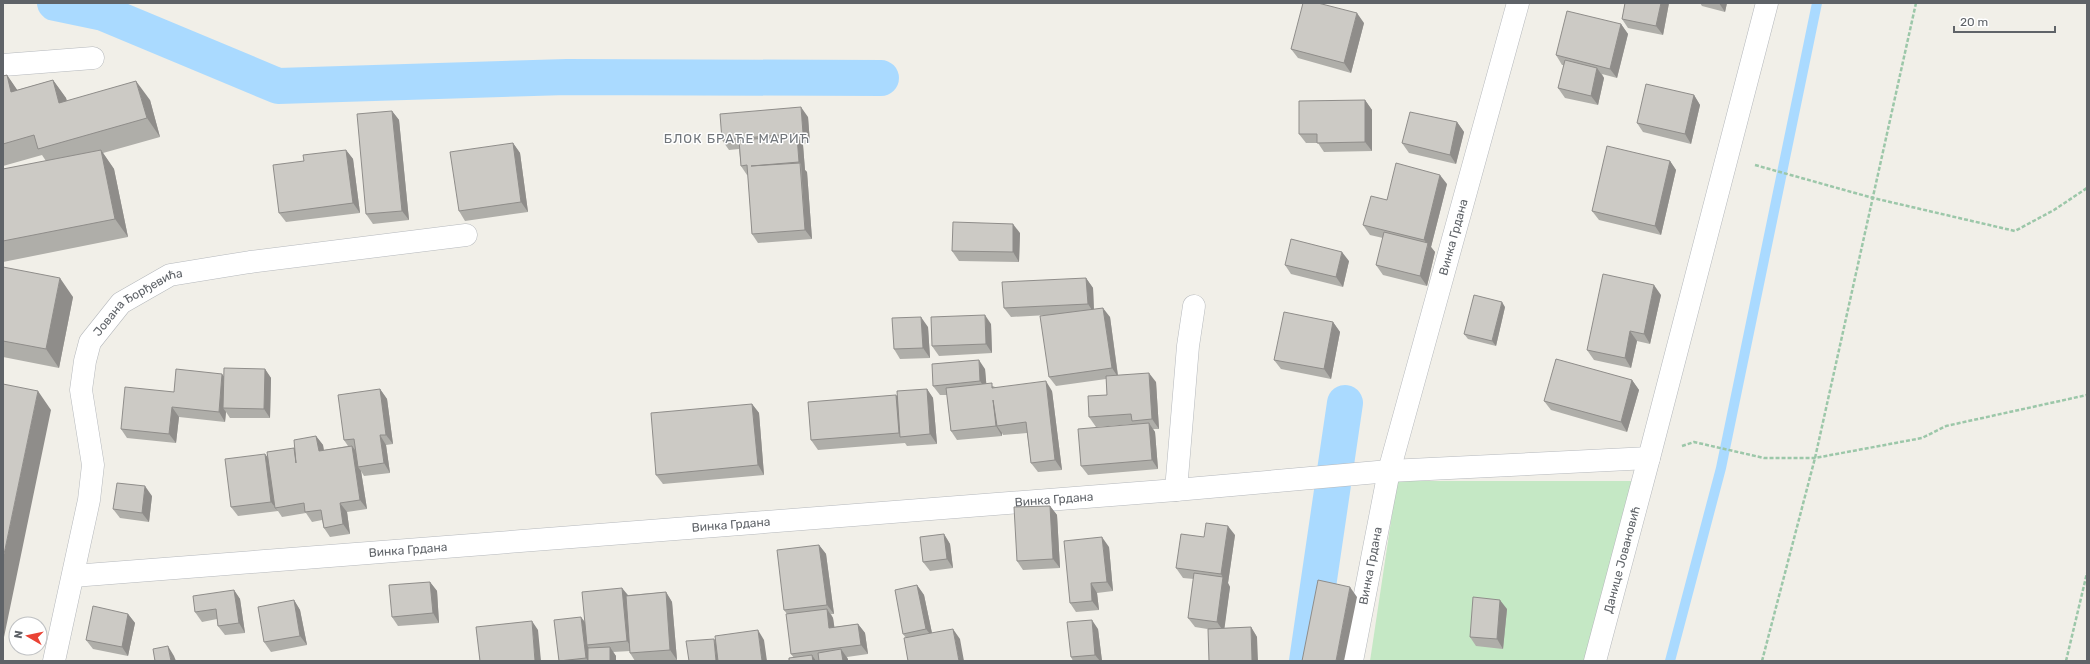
<svg xmlns="http://www.w3.org/2000/svg" width="2090" height="664" font-family="Rubik,sans-serif">
	<style>
		.green { fill: #c5e8c5 }
		.lines { fill: none; stroke-linecap: round; stroke-linejoin: round }
		.stream { stroke: #aadaff; stroke-width: 10 }
		.canal { stroke: #aadaff; stroke-width: 36 }
		.minor-casing { stroke: #b5b8bc; stroke-width: 23 }
		.path { stroke: #9cc7a9; stroke-width: 2.5; stroke-dasharray: 4 2; stroke-linecap: butt }
		.minor { stroke: #fff; stroke-width: 22 }
		.wall { fill: #afaea9 }
		.shaded-wall { fill: #8f8d8a }
		.building { fill: #cccac5; stroke: #8f8d8a }
		.labels { text-anchor: middle; stroke-width: 3; stroke-linejoin: round; paint-order: stroke }
		.street-label { font-size: 12px; fill: #5f6368; stroke: #fff }
		.neighbourhood-label { font-size: 13px; letter-spacing: 1px; fill: #70757a; stroke: #fff }
	</style>
	<rect width="100%" height="100%" fill="#f1efe8"/>
	<!-- green -->
	<path class="green" d="M 1397,481 L 1633,481 L 1585,661 L 1370,661 Z"/>
	<g class="lines">
		<!-- stream -->
		<path class="stream" d="M 1670,661 L 1721,468 L 1817,3"/>
		<!-- canal -->
		<path class="canal" d="M 55,3 L 103,13 L 278,86 L 567,77 L 881,78
			M 1307,661 L 1345,403"/>
		<!-- minor casing -->
		<g class="minor-casing">
			<g id="minor">
				<path d="M 3,65 L 93,58"/>
				<path d="M 1176,490 L 1188,346 L 1194,306"/>
				<path id="s1" d="M 73,576 L 1176,490 L 1389,471 L 1649,458"/>
				<path id="s2" d="M 54,661 L 89,500 L 93,465 L 81,390 L 85,361 L 90,342 L 121,303 L 170,275 L 250,262 L 466,235"/>
				<path id="s3" d="M 1352,661 L 1389,471 L 1518,3"/>
				<path id="s4" d="M 1595,661 L 1649,458 L 1767,3"/>
			</g>
		</g>
		<!-- path -->
		<path class="path" d="M 1755,165 L 1873,198 L 2015,231 L 2054,210 L 2087,188
			M 1682,446 L 1694,442 L 1764,458 L 1815,458 L 1922,438 L 1946,426 L 2087,395
			M 1762,661 L 1815,458 L 1916,3
			M 2066,661 L 2087,573"/>
		<!-- minor -->
		<use href="#minor" class="minor"/>
	</g>
	<!-- wall -->
	<path class="wall" d="M 1625,3 L 1669,3 L 1663,35 L 1628,28 L 1622,19 Z
		M 1700,3 L 1727,3 L 1725,12 L 1702,6 Z
		M 1364,23 L 1351,73 L 1298,58 L 1291,49 Z
		M 1621,24 L 1628,34 L 1617,78 L 1602,74 L 1604,78 L 1598,105 L 1565,98 L 1558,88 L 1564,65 L 1562,65 L 1556,55 Z
		M 7,75 L 17,90 L 53,80 L 66,98 L 67,101 L 150,100 L 160,137 L 103,153 L 114,169 L 128,237 L 3,262 L 3,169 L 46,161 L 42,155 L 3,166 L 3,76 Z
		M 1694,95 L 1700,105 L 1691,144 L 1643,132 L 1637,123 Z
		M 1365,100 L 1372,110 L 1372,151 L 1324,152 L 1318,143 L 1306,143 L 1299,134 Z
		M 392,111 L 399,120 L 409,220 L 373,224 L 366,214 Z
		M 808,117 L 810,143 L 802,144 L 803,145 L 805,170 L 807,172 L 812,239 L 758,243 L 752,234 L 748,175 L 747,175 L 741,166 L 739,149 L 729,150 L 722,140 Z
		M 1457,122 L 1464,132 L 1456,164 L 1409,153 L 1402,143 Z
		M 513,143 L 520,153 L 528,212 L 465,221 L 459,211 Z
		M 346,150 L 353,159 L 360,213 L 286,222 L 279,213 L 304,161 Z
		M 1670,161 L 1676,170 L 1661,235 L 1599,220 L 1592,211 Z
		M 1447,184 L 1431,247 L 1435,252 L 1427,286 L 1383,275 L 1376,265 L 1383,238 L 1370,235 L 1363,225 L 1387,200 Z
		M 1020,233 L 1019,262 L 959,261 L 952,251 Z
		M 1349,261 L 1343,287 L 1291,274 L 1285,265 Z
		M 3,267 L 73,297 L 59,368 L 3,357 Z
		M 1086,278 L 1093,288 L 1094,309 L 1110,317 L 1118,375 L 1156,382 L 1159,429 L 1153,429 L 1155,432 L 1158,469 L 1088,475 L 1081,466 L 1134,424 L 1096,427 L 1089,417 L 1107,395 L 1106,379 L 1056,386 L 1049,377 L 1048,315 L 1011,317 L 1004,308 Z
		M 1661,295 L 1650,344 L 1637,341 L 1631,368 L 1594,360 L 1587,350 Z
		M 1505,307 L 1496,346 L 1468,339 L 1464,334 Z
		M 1333,322 L 1340,332 L 1331,379 L 1281,369 L 1274,360 Z
		M 991,324 L 992,353 L 939,356 L 932,346 Z
		M 928,327 L 930,358 L 900,359 L 894,349 Z
		M 265,369 L 271,378 L 270,418 L 230,418 L 226,412 L 225,422 L 179,417 L 176,443 L 127,438 L 121,429 L 224,376 Z
		M 985,369 L 986,383 L 995,387 L 1052,391 L 1062,470 L 1038,472 L 1031,463 L 1027,433 L 1003,435 L 1002,433 L 1002,436 L 957,440 L 951,431 L 947,395 L 940,395 L 933,386 Z
		M 1632,380 L 1639,390 L 1627,432 L 1551,410 L 1544,401 Z
		M 380,389 L 387,399 L 393,444 L 386,445 L 390,473 L 364,476 L 361,471 L 367,509 L 347,512 L 350,534 L 330,537 L 324,528 L 322,520 L 312,522 L 306,513 L 282,517 L 278,511 L 238,516 L 231,507 L 265,454 L 268,458 L 294,448 L 316,436 L 323,445 L 324,450 L 348,446 L 344,440 Z
		M 927,389 L 933,398 L 937,444 L 907,446 L 905,443 L 818,450 L 811,440 L 897,396 Z
		M 752,404 L 759,413 L 764,475 L 663,484 L 656,475 Z
		M 152,496 L 149,522 L 120,518 L 113,509 Z
		M 1050,506 L 1057,515 L 1060,568 L 1023,570 L 1017,561 Z
		M 944,534 L 950,544 L 953,568 L 930,571 L 923,562 Z
		M 1235,535 L 1228,583 L 1230,587 L 1224,628 L 1251,627 L 1257,637 L 1195,627 L 1188,618 L 1194,579 L 1183,578 L 1176,568 L 1204,537 Z
		M 819,545 L 826,554 L 834,614 L 831,614 L 833,618 L 834,627 L 858,624 L 865,633 L 868,654 L 847,657 L 848,661 L 789,661 L 794,658 L 791,654 L 787,614 L 784,610 Z
		M 1109,547 L 1113,591 L 1097,593 L 1099,610 L 1076,612 L 1070,603 Z
		M 430,582 L 437,591 L 439,623 L 398,626 L 392,617 Z
		M 917,585 L 924,595 L 932,633 L 960,639 L 906,638 L 903,634 Z
		M 622,588 L 628,595 L 666,592 L 672,602 L 677,660 L 662,661 L 635,661 L 630,653 L 630,651 L 613,652 L 616,656 L 616,661 L 559,661 L 584,622 Z
		M 234,590 L 240,599 L 245,633 L 225,635 L 218,626 L 217,619 L 202,622 L 195,612 Z
		M 294,600 L 300,610 L 307,645 L 271,652 L 264,642 Z
		M 1507,609 L 1503,649 L 1476,646 L 1470,637 Z
		M 128,614 L 135,623 L 128,656 L 93,649 L 86,640 Z
		M 1098,629 L 1102,661 L 1073,661 L 1071,657 Z"/>
	<!-- shaded-wall -->
	<path class="shaded-wall" d="M 1661,3 L 1669,3 L 1663,35 L 1656,26 Z
		M 1719,3 L 1727,3 L 1725,12 Z
		M 1357,13 L 1364,23 L 1351,73 L 1344,63 Z
		M 1621,24 L 1628,34 L 1617,78 L 1610,69 Z
		M 1597,68 L 1604,78 L 1598,105 L 1591,96 Z
		M 7,75 L 20,94 L 11,92 Z
		M 53,80 L 66,98 L 72,122 L 59,103 Z
		M 136,81 L 150,100 L 160,137 L 147,118 Z
		M 1694,95 L 1700,105 L 1691,144 L 1685,134 Z
		M 1365,100 L 1372,110 L 1372,151 L 1365,142 Z
		M 801,107 L 808,117 L 810,143 L 803,133 Z
		M 392,111 L 399,120 L 409,220 L 402,211 Z
		M 1457,122 L 1464,132 L 1456,164 L 1450,155 Z
		M 797,136 L 803,145 L 805,170 L 807,172 L 812,239 L 805,230 L 801,164 L 799,162 Z
		M 513,143 L 520,153 L 528,212 L 521,202 Z
		M 101,150 L 114,169 L 128,237 L 115,219 Z
		M 346,150 L 353,159 L 360,213 L 353,203 Z
		M 1670,161 L 1676,170 L 1661,235 L 1655,226 Z
		M 1440,175 L 1447,184 L 1431,247 L 1435,252 L 1427,286 L 1420,276 L 1428,245 L 1424,240 Z
		M 1013,224 L 1020,233 L 1019,262 L 1013,252 Z
		M 1342,252 L 1349,261 L 1343,287 L 1336,277 Z
		M 60,278 L 73,297 L 59,368 L 46,349 Z
		M 1086,278 L 1093,288 L 1094,313 L 1088,304 Z
		M 1654,285 L 1661,295 L 1650,344 L 1644,334 Z
		M 1502,302 L 1505,307 L 1496,346 L 1492,341 Z
		M 1103,308 L 1110,317 L 1118,377 L 1112,368 Z
		M 985,315 L 991,324 L 992,353 L 986,344 Z
		M 921,317 L 928,327 L 930,358 L 923,348 Z
		M 1333,322 L 1340,332 L 1331,379 L 1324,369 Z
		M 1630,331 L 1637,341 L 1631,368 L 1625,358 Z
		M 979,360 L 985,369 L 987,391 L 980,381 Z
		M 265,369 L 271,378 L 270,418 L 264,409 Z
		M 1149,373 L 1156,382 L 1159,429 L 1152,419 Z
		M 222,374 L 229,383 L 223,408 L 226,412 L 225,422 L 219,412 Z
		M 1632,380 L 1639,390 L 1627,432 L 1621,422 Z
		M 1046,381 L 1052,391 L 1062,470 L 1055,460 Z
		M 380,389 L 387,399 L 393,444 L 386,435 Z
		M 927,389 L 933,398 L 937,444 L 930,434 Z
		M 38,391 L 51,410 L 3,642 L 3,559 Z
		M 896,395 L 903,404 L 901,437 L 899,433 Z
		M 993,400 L 997,426 L 1002,433 L 1002,436 L 996,426 Z
		M 752,404 L 759,413 L 764,475 L 758,465 Z
		M 172,407 L 179,417 L 176,443 L 169,434 Z
		M 1149,423 L 1155,432 L 1158,469 L 1152,460 Z
		M 380,435 L 386,445 L 390,473 L 384,463 Z
		M 316,436 L 323,445 L 325,460 L 319,451 Z
		M 352,446 L 359,455 L 358,467 L 361,471 L 367,509 L 360,500 Z
		M 265,454 L 272,463 L 275,508 L 278,511 L 271,502 Z
		M 145,486 L 152,496 L 149,522 L 142,513 Z
		M 340,503 L 347,512 L 350,534 L 343,524 Z
		M 1050,506 L 1057,515 L 1060,568 L 1053,559 Z
		M 1228,526 L 1235,535 L 1228,583 L 1230,587 L 1224,632 L 1217,622 L 1223,578 L 1221,574 Z
		M 944,534 L 950,544 L 953,568 L 947,559 Z
		M 1102,537 L 1109,547 L 1113,591 L 1107,582 Z
		M 819,545 L 826,554 L 834,614 L 827,605 Z
		M 430,582 L 437,591 L 439,623 L 433,613 Z
		M 1091,583 L 1097,593 L 1099,610 L 1092,601 Z
		M 917,585 L 924,595 L 933,638 L 926,629 Z
		M 1350,587 L 1357,597 L 1344,661 L 1336,661 Z
		M 622,588 L 629,597 L 634,650 L 627,641 Z
		M 234,590 L 240,599 L 245,633 L 239,623 Z
		M 666,592 L 672,602 L 677,660 L 670,650 Z
		M 294,600 L 300,610 L 307,645 L 300,636 Z
		M 1500,600 L 1507,609 L 1503,649 L 1497,639 Z
		M 827,609 L 833,618 L 836,637 L 829,628 Z
		M 128,614 L 135,623 L 128,656 L 122,647 Z
		M 581,617 L 588,626 L 587,645 L 590,650 L 591,661 L 588,661 L 586,658 Z
		M 1092,620 L 1098,629 L 1102,661 L 1100,661 L 1095,655 Z
		M 532,621 L 538,630 L 541,661 L 535,661 Z
		M 858,624 L 865,633 L 868,654 L 861,645 Z
		M 1251,627 L 1257,637 L 1258,661 L 1252,661 Z
		M 953,629 L 960,639 L 964,661 L 959,661 Z
		M 758,630 L 764,640 L 767,661 L 762,661 Z
		M 714,639 L 720,648 L 722,661 L 716,661 Z
		M 168,646 L 174,656 L 176,661 L 171,661 Z
		M 610,647 L 616,656 L 616,661 L 610,661 Z
		M 841,649 L 848,659 L 848,661 L 843,661 Z
		M 812,655 L 816,661 L 813,661 Z"/>
	<!-- building -->
	<path class="building" d="M 1303,3 L 1318,3 L 1357,13 L 1344,63 L 1291,49 Z
		M 1625,3 L 1661,3 L 1656,26 L 1622,19 Z
		M 1567,11 L 1621,24 L 1610,69 L 1556,55 Z
		M 1565,60 L 1597,68 L 1591,96 L 1558,88 Z
		M 7,75 L 11,92 L 53,80 L 59,103 L 136,81 L 147,118 L 38,149 L 34,135 L 3,144 L 3,76 Z
		M 1646,84 L 1694,95 L 1685,134 L 1637,123 Z
		M 1365,100 L 1365,142 L 1317,143 L 1317,134 L 1299,134 L 1299,101 Z
		M 801,107 L 803,133 L 722,140 L 720,114 Z
		M 392,111 L 402,211 L 366,214 L 357,114 Z
		M 1410,112 L 1457,122 L 1450,155 L 1402,143 Z
		M 797,136 L 799,162 L 751,166 L 800,163 L 805,230 L 752,234 L 747,165 L 741,166 L 739,140 Z
		M 513,143 L 521,202 L 459,211 L 450,152 Z
		M 1607,146 L 1670,161 L 1655,226 L 1592,211 Z
		M 101,150 L 115,219 L 3,241 L 3,169 Z
		M 346,150 L 353,203 L 279,213 L 273,165 L 304,161 L 303,155 Z
		M 1396,163 L 1440,175 L 1424,240 L 1363,225 L 1371,196 L 1387,200 Z
		M 953,222 L 1013,224 L 1013,252 L 952,251 Z
		M 1384,232 L 1428,243 L 1420,276 L 1376,265 Z
		M 1291,239 L 1342,252 L 1336,277 L 1285,265 Z
		M 3,267 L 60,278 L 46,349 L 3,341 Z
		M 1603,274 L 1654,285 L 1644,334 L 1630,331 L 1625,358 L 1587,350 Z
		M 1086,278 L 1088,304 L 1004,308 L 1002,282 Z
		M 1474,295 L 1502,302 L 1492,341 L 1464,334 Z
		M 1103,308 L 1112,368 L 1049,377 L 1040,316 Z
		M 1284,312 L 1333,322 L 1324,369 L 1274,360 Z
		M 985,315 L 986,344 L 932,346 L 931,317 Z
		M 921,317 L 923,348 L 894,349 L 892,318 Z
		M 1556,359 L 1632,380 L 1621,422 L 1544,401 Z
		M 979,360 L 980,381 L 933,386 L 932,364 Z
		M 224,368 L 265,369 L 264,409 L 223,408 Z
		M 176,369 L 222,374 L 219,412 L 172,407 L 169,434 L 121,429 L 125,387 L 174,392 Z
		M 1149,373 L 1152,419 L 1132,421 L 1131,414 L 1089,417 L 1088,396 L 1107,395 L 1106,376 Z
		M 1046,381 L 1055,460 L 1031,463 L 1026,422 L 997,426 L 993,400 L 996,426 L 951,431 L 946,388 L 992,383 L 992,388 Z
		M 3,384 L 38,391 L 3,559 Z
		M 380,389 L 386,435 L 380,435 L 384,463 L 358,467 L 354,439 L 344,440 L 338,395 Z
		M 927,389 L 930,434 L 900,437 L 897,391 Z
		M 896,395 L 899,433 L 811,440 L 808,402 Z
		M 752,404 L 758,465 L 656,475 L 651,413 Z
		M 1149,423 L 1152,460 L 1081,466 L 1078,429 Z
		M 316,436 L 319,451 L 352,446 L 360,500 L 340,503 L 343,524 L 324,528 L 321,510 L 305,512 L 304,503 L 275,508 L 267,452 L 294,448 L 296,463 L 294,440 Z
		M 265,454 L 271,502 L 231,507 L 225,459 Z
		M 117,483 L 145,486 L 142,513 L 113,509 Z
		M 1050,506 L 1053,559 L 1017,561 L 1014,507 Z
		M 1206,523 L 1228,526 L 1221,574 L 1176,568 L 1181,534 L 1204,537 Z
		M 944,534 L 947,559 L 923,562 L 920,537 Z
		M 1102,537 L 1107,582 L 1091,583 L 1092,601 L 1070,603 L 1064,541 Z
		M 819,545 L 827,605 L 784,610 L 777,550 Z
		M 1194,573 L 1223,577 L 1217,622 L 1188,618 Z
		M 1318,580 L 1350,587 L 1336,661 L 1302,661 Z
		M 430,582 L 433,613 L 392,617 L 389,585 Z
		M 917,585 L 926,629 L 903,634 L 895,590 Z
		M 622,588 L 627,641 L 587,645 L 582,592 Z
		M 234,590 L 239,623 L 218,626 L 216,609 L 195,612 L 193,596 Z
		M 666,592 L 670,650 L 630,653 L 626,596 Z
		M 1473,597 L 1500,600 L 1497,639 L 1470,637 Z
		M 294,600 L 300,636 L 264,642 L 258,607 Z
		M 93,606 L 128,614 L 122,647 L 86,640 Z
		M 827,609 L 829,628 L 858,624 L 861,645 L 791,654 L 786,614 Z
		M 581,617 L 586,658 L 559,661 L 554,620 Z
		M 1092,620 L 1095,655 L 1071,657 L 1067,622 Z
		M 532,621 L 535,661 L 480,661 L 476,627 Z
		M 1251,627 L 1252,661 L 1209,661 L 1208,629 Z
		M 953,629 L 959,661 L 908,661 L 904,638 Z
		M 758,630 L 762,661 L 718,661 L 715,636 Z
		M 714,639 L 716,661 L 689,661 L 686,641 Z
		M 168,646 L 171,661 L 155,661 L 153,649 Z
		M 610,647 L 610,661 L 588,661 L 588,648 Z
		M 841,649 L 843,661 L 819,661 L 818,653 Z
		M 812,655 L 813,661 L 789,661 L 789,658 Z"/>
	<g class="labels">
		<!-- street labels -->
		<g class="street-label">
			<text dy="4" stroke="none"><textPath href="#s3" startOffset="436">Винка Грдана</textPath></text>
			<text dy="4" stroke="none"><textPath href="#s2" startOffset="389">Јована Ђорђевића</textPath></text>
			<text dy="4" stroke="none"><textPath href="#s1" startOffset="984">Винка Грдана</textPath></text>
			<text dy="4" stroke="none"><textPath href="#s1" startOffset="660">Винка Грдана</textPath></text>
			<text dy="4" stroke="none"><textPath href="#s1" startOffset="336">Винка Грдана</textPath></text>
			<text dy="4" stroke="none"><textPath href="#s4" startOffset="105">Данице Јовановић</textPath></text>
			<text dy="4" stroke="none"><textPath href="#s3" startOffset="97">Винка Грдана</textPath></text>
		</g>
		<!-- neighbourhood labels -->
		<g class="neighbourhood-label">
			<text x="737" y="143">БЛОК БРАЋЕ МАРИЋ</text>
		</g>
	</g>
	<!-- border -->
	<rect width="2090" height="664" fill="none" stroke="#5f6368" stroke-width="8"/>
	<!-- north arrow -->
	<g transform="translate(28 636) rotate(279)"><circle r="19" fill="#ffffff" stroke="#bfc1c3"/>
	<path d="M0-3L7 15L0 10L-7 15Z" fill="#ea4335"/>
	<text y="-6" font-size="11" font-weight="bold" text-anchor="middle" fill="#5f6368">N</text>
	</g>
	<!-- scale -->
	<path d="M1954 26v6h101v-6" fill="none" stroke="#5f6368" stroke-width="2"/>
	<text x="1960" y="26" font-size="12" fill="#5f6368" stroke="#ffffff" stroke-width="3" paint-order="stroke">20 m</text>
</svg>
